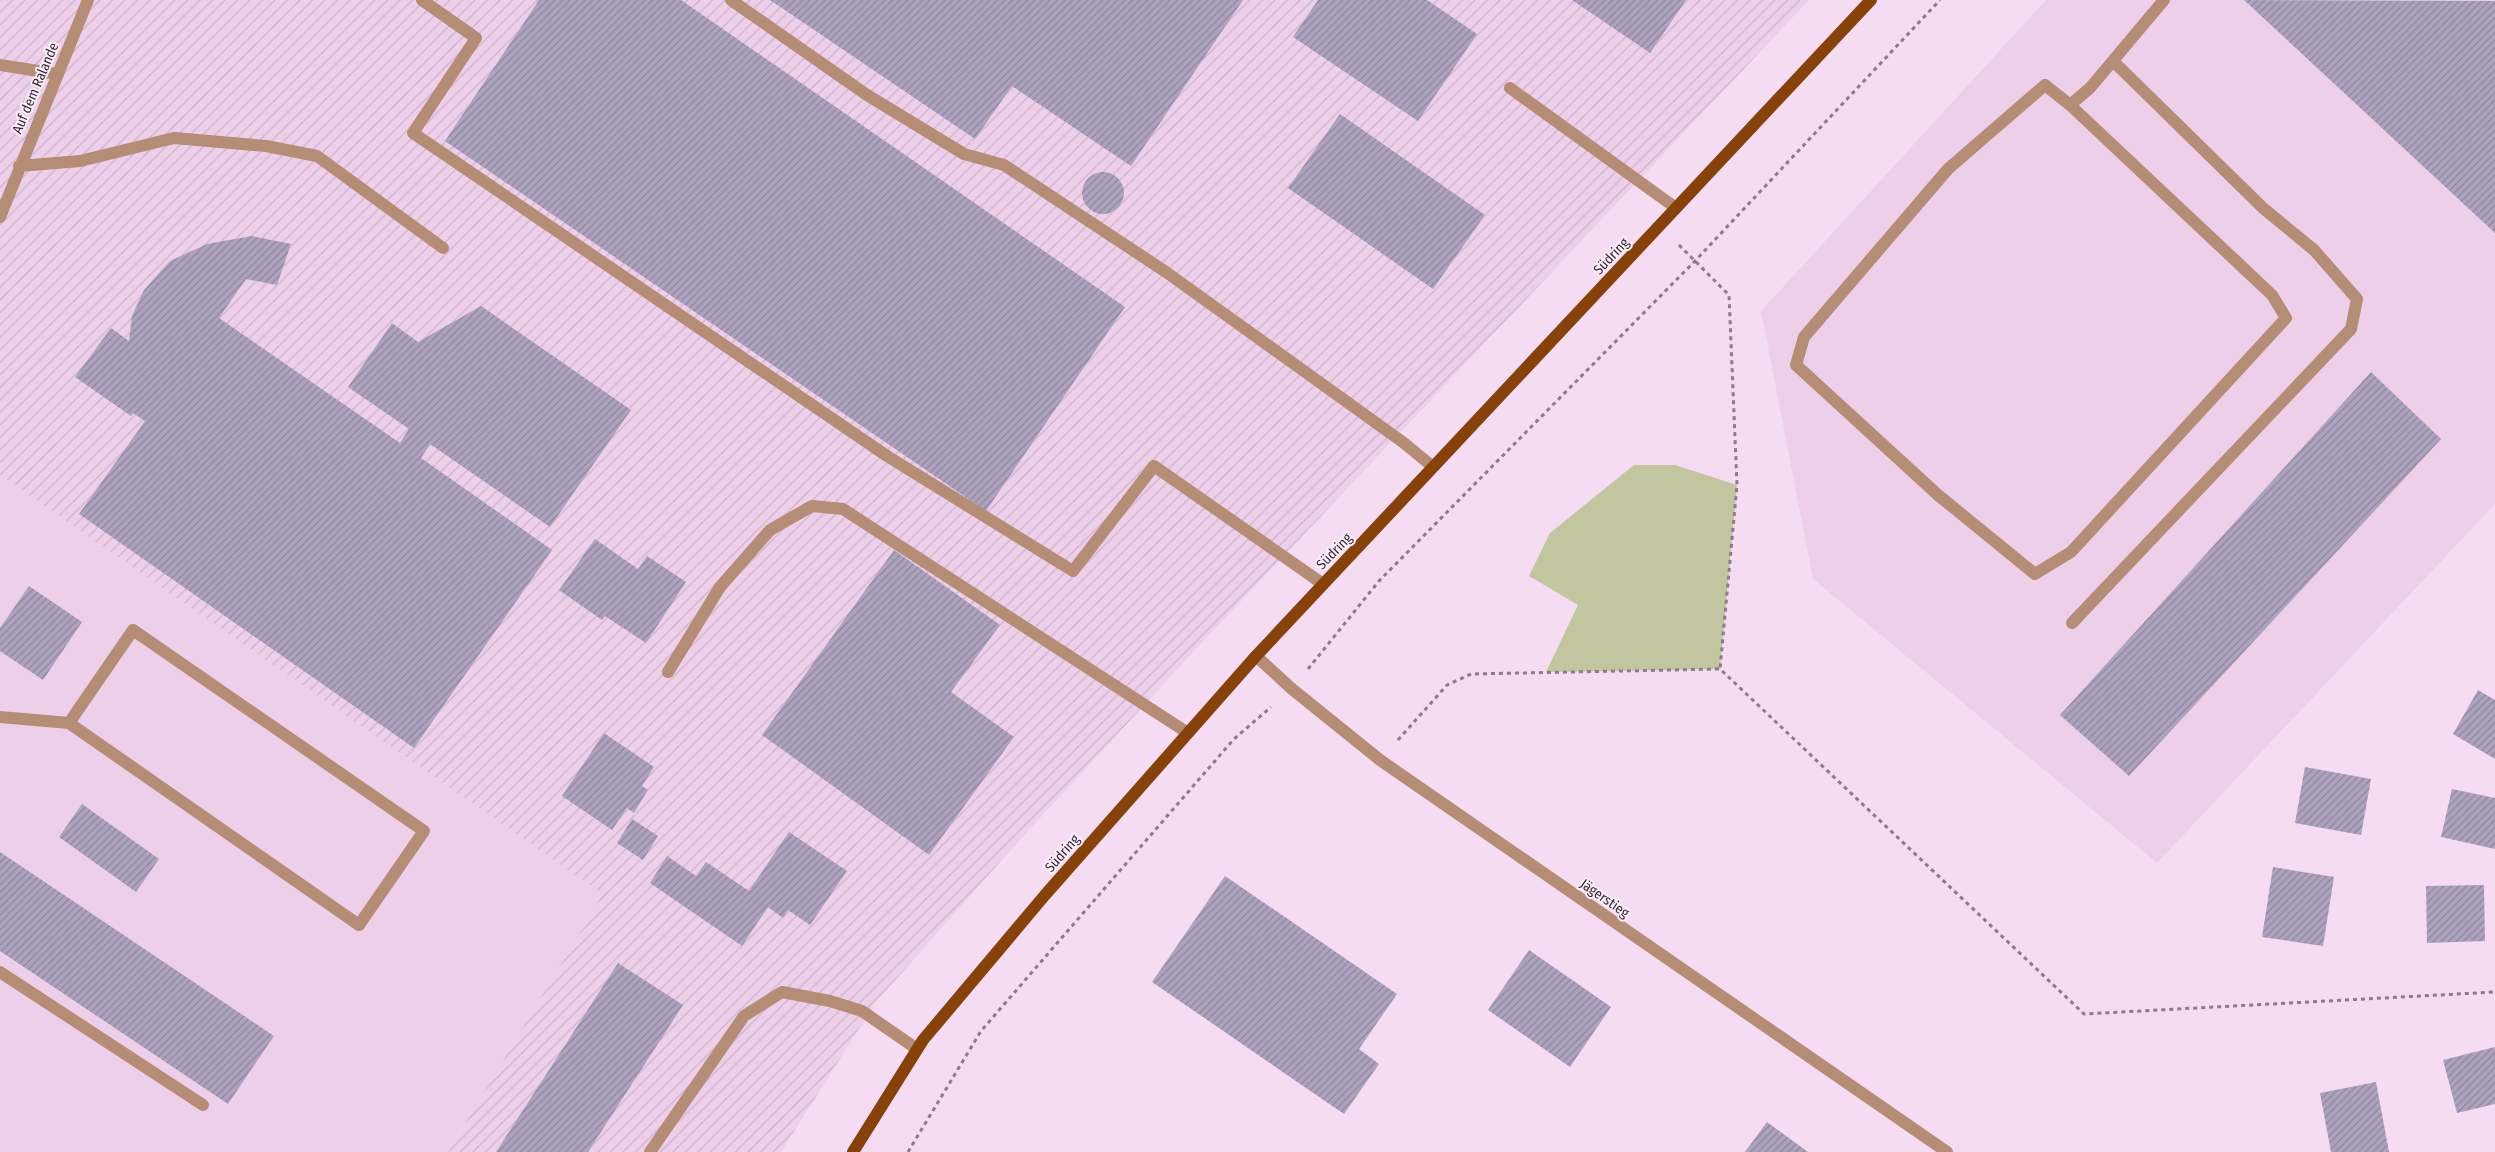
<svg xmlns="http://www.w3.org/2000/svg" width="2495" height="1152" font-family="'Fira Sans Condensed',sans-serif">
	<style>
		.built { fill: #eecfea }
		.industrial { fill: url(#industrial-furrows) }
		.pitch { fill: #c1c6a1 }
		.building { fill: url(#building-hatch) }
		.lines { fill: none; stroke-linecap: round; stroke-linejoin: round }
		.path { stroke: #8c7b8a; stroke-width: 3; stroke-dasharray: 4 4; stroke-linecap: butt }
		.minor { stroke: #b58d76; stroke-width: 12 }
		.major { stroke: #87420c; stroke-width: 12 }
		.labels { text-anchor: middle; stroke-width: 4; stroke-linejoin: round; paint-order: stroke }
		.street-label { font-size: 14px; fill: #352b34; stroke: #fcedfa }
	</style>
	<defs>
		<pattern id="industrial-furrows" width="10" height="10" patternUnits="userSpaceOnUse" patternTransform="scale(1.25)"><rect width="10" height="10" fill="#eecfea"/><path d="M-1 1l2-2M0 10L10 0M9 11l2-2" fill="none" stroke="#cdb2c9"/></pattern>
		<pattern id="building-hatch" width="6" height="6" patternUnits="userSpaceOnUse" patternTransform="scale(1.25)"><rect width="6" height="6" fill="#aea3bf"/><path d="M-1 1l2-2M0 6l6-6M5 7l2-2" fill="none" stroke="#8e859c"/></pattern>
	</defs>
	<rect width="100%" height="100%" fill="#f5dcf2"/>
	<!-- built -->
	<path class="built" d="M 2046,0 L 2495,0 L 2495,504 L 2157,863 L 1813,579 L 1761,311 Z
		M 0,475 L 604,894 L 448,1152 L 0,1152 Z"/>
	<!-- industrial -->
	<path class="industrial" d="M 0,0 L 1809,0 L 1206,638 L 1008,853 L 876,1002 L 781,1152 L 448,1152 L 603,894 L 0,475 Z"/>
	<!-- pitch -->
	<path class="pitch" d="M 1634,465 L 1675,465 L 1737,485 L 1720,669 L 1546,672 L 1578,605 L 1529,576 L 1550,533 Z"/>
	<!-- building -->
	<path class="building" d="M 539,0 L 681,0 L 1125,307 L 986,511 L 445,141 Z
		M 770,0 L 1243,0 L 1131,166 L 1012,86 L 975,139 Z
		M 1318,0 L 1427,0 L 1477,34 L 1418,121 L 1293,37 Z
		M 1572,0 L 1686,0 L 1650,53 Z
		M 2244,0 L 2495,1 L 2495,233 Z
		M 1340,114 L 1485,215 L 1433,289 L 1288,188 Z
		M1082 193a21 21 0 1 1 42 0a21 21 0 1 1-42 0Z
		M 252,236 L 291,244 L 277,285 L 246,279 L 219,318 L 400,443 L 409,429 L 348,387 L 392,323 L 418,342 L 481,306 L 631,410 L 550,527 L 430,444 L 421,458 L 552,550 L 414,748 L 79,514 L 145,421 L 133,413 L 131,416 L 75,377 L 111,328 L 129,341 L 132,316 L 144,290 L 170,261 L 207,244 Z
		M 2371,372 L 2441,439 L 2129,776 L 2060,715 Z
		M 595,539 L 638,569 L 647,556 L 686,582 L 646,643 L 605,616 L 602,620 L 559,590 Z
		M 894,550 L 1000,625 L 951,692 L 1014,737 L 929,855 L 762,735 Z
		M 29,586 L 82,622 L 43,680 L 0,651 L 0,628 Z
		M 2478,690 L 2495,700 L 2495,759 L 2453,734 Z
		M 604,733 L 654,767 L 642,786 L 648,790 L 634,813 L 627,808 L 612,830 L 562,796 Z
		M 2305,767 L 2371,779 L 2361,835 L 2295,823 Z
		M 2452,789 L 2495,798 L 2495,849 L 2441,837 Z
		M 82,804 L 159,859 L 136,892 L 59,837 Z
		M 632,819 L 658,836 L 643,860 L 617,843 Z
		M 789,832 L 847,871 L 810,925 L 788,910 L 783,918 L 768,907 L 742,946 L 650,883 L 667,856 L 696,876 L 706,862 L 749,891 Z
		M 0,852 L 274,1036 L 228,1104 L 0,951 Z
		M 2273,867 L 2334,877 L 2323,946 L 2262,937 Z
		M 1225,876 L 1397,994 L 1359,1049 L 1379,1064 L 1344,1114 L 1152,982 Z
		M 2484,885 L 2485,941 L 2427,943 L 2426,886 Z
		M 1529,950 L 1611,1007 L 1570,1067 L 1488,1010 Z
		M 618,963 L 683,1005 L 588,1152 L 496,1152 Z
		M 2495,1047 L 2495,1104 L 2457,1113 L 2443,1060 Z
		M 2376,1082 L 2389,1152 L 2331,1152 L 2320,1093 Z
		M 1767,1122 L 1808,1152 L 1745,1152 Z"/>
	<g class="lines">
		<!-- path -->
		<path class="path" d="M 1679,245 L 1729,295 L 1737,485 L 1720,669
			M 1308,669 L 1379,581 L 1695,261 L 1940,0
			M 1398,740 L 1447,685 L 1471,674 L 1720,669 L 2084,1014 L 2495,992
			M 908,1152 L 981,1031 L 1234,739 L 1271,707"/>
		<!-- minor -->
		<path class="minor" d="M 422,0 L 476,38 L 413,133 L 887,456 L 1073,571 L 1154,466 L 1323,584
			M 731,0 L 867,95 L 964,154 L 1004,165 L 1166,272 L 1404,443 L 1433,467
			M 0,65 L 57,74
			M 2045,85 L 2070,105 L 2272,295 L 2286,318 L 2071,552 L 2035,574 L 1938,495 L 1796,365 L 1804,337 L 1948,169 Z
			M 1510,88 L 1676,208
			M 2070,105 L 2090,88 L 2164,0
			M 19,166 L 80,161 L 174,138 L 266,146 L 317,156 L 443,248
			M 0,217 L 88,0
			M 2072,623 L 2351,329 L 2357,299 L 2314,250 L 2263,208 L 2113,61
			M 1256,656 L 1292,689 L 1380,760 L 1947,1152
			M 668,672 L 720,587 L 770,530 L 812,506 L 843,509 L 1188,733
			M 0,717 L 69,723 L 359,925 L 424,831 L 133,630 L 69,723
			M 0,972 L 203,1105
			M 650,1152 L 744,1016 L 782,992 L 830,1001 L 862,1011 L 917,1049"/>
		<!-- major -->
		<path class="major" d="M 853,1152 L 923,1040 L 1045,895 L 1256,656 L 1871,0"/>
	</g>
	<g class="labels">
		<!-- street labels -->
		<g class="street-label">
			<text transform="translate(35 88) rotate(-67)" y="5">Auf dem Ralande</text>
			<text transform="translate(1611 256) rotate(-47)" y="5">Südring</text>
			<text transform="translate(1334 551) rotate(-46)" y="5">Südring</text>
			<text transform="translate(1062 853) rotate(-49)" y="5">Südring</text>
			<text transform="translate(1605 898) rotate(35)" y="5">Jägerstieg</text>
		</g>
	</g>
</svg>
